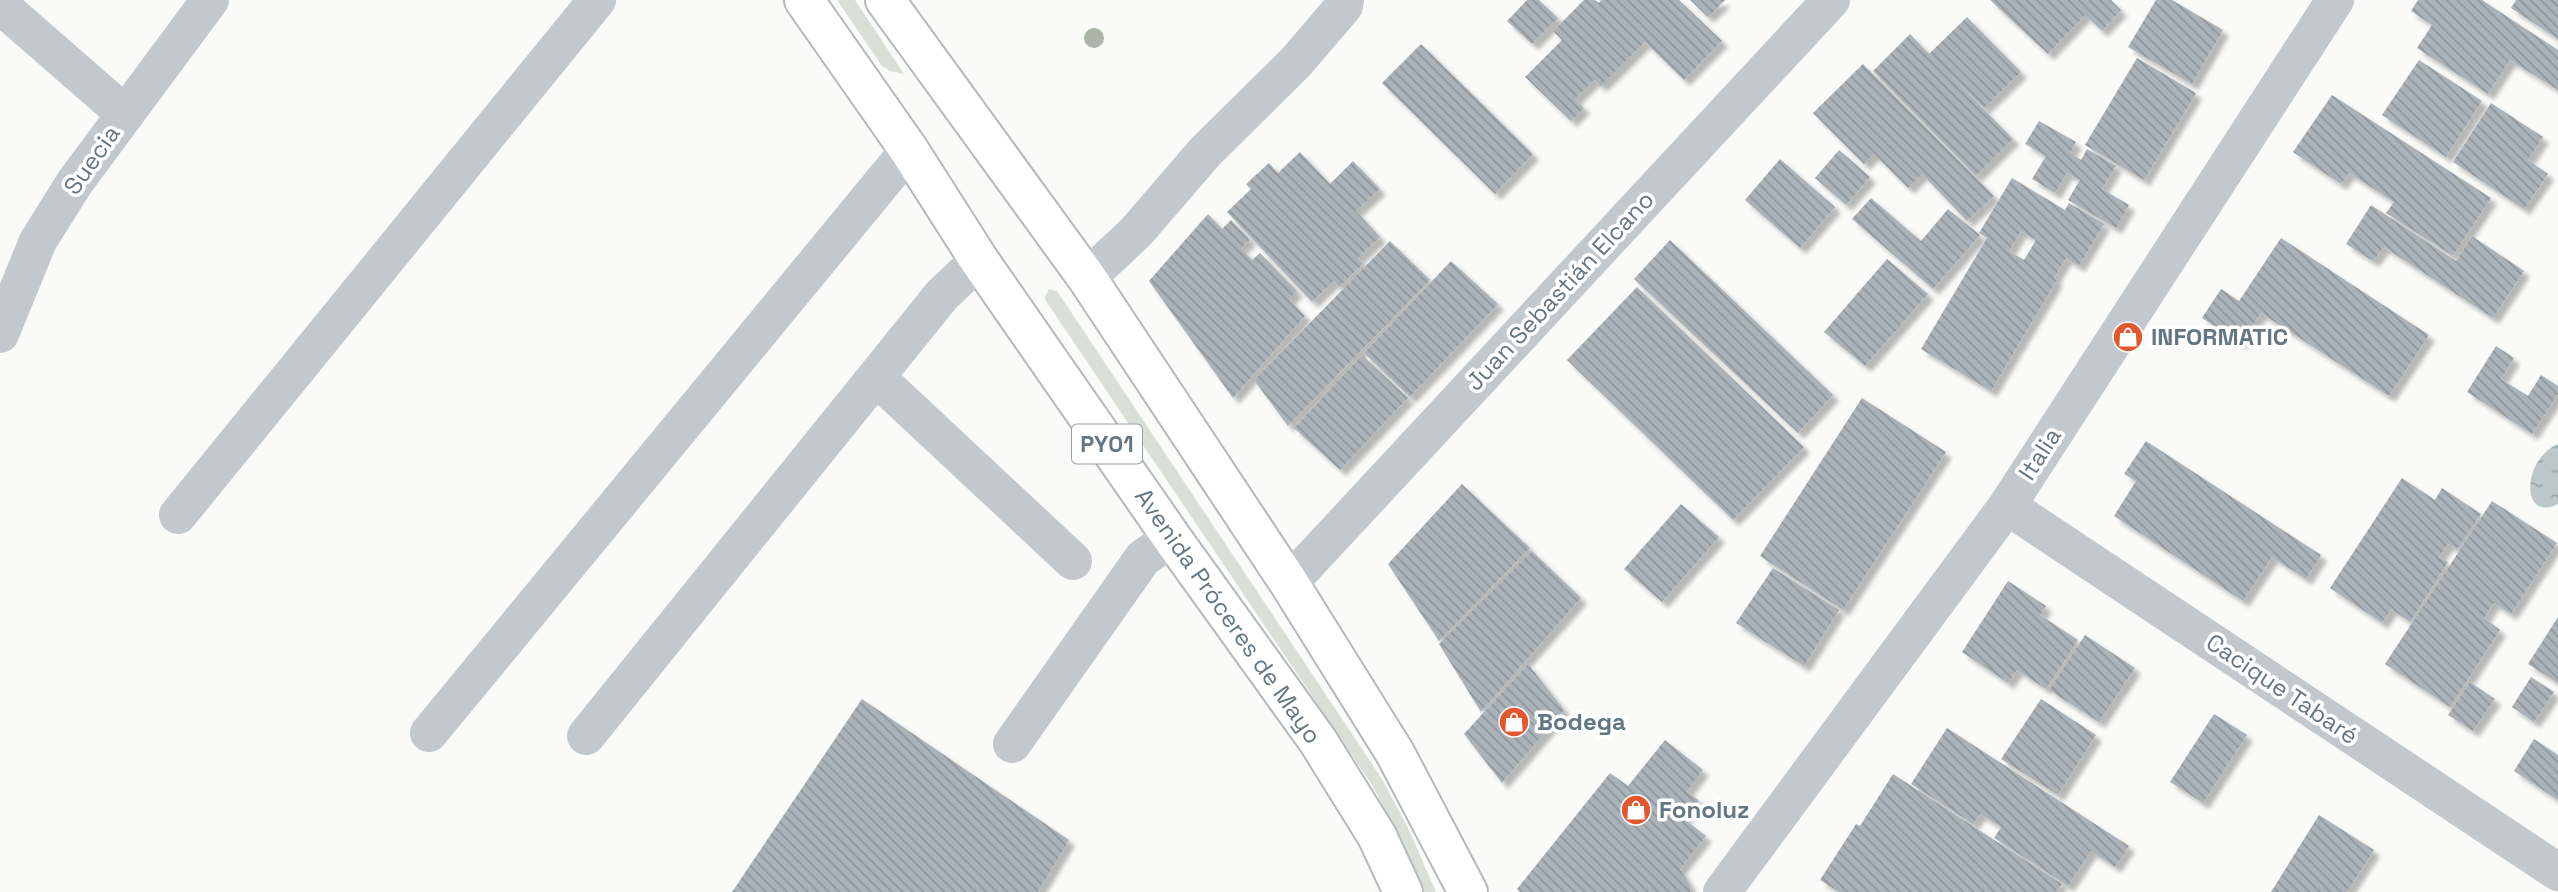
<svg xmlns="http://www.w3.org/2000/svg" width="2558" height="892" font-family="'Space Grotesk',sans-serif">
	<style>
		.grass { fill: #dadfd7 }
		.water { fill: url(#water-ripples) }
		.building { fill: url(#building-back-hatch); fill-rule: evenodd; filter: url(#shadow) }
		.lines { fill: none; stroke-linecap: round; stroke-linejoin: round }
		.highway-casing { stroke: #b4b9bd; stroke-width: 42 }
		.minor { stroke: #c3c8cc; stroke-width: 38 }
		.highway { stroke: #fff; stroke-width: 38 }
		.tree { fill: #aab4a7 }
		.labels { text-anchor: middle; stroke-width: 7; stroke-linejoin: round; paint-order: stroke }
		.shield { fill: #fff; stroke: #939fa8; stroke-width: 2 }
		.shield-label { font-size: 23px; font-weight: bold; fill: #657683 }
		.street-label { font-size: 24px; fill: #657683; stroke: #fff }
		.poi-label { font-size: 24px; font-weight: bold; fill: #657683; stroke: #fff; text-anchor: start }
	</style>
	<defs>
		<pattern id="water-ripples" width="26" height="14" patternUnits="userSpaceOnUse" patternTransform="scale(1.75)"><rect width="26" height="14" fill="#bbc7cb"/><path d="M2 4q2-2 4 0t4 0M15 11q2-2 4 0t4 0" fill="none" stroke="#9ca6aa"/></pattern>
		<pattern id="building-back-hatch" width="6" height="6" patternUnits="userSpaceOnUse" patternTransform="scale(1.75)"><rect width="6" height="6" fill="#aab3b9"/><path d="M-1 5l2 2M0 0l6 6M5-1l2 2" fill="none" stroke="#8e969c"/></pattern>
		<filter id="shadow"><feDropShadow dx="6" dy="6" stdDeviation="2" flood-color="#0004"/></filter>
	</defs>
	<rect width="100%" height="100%" fill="#fafaf8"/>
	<!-- grass -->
	<path class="grass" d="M 837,0 L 855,0 L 904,74 L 890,71 L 882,66 Z
		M 1049,289 L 1057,291 L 1382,779 L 1409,830 L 1436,892 L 1423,892 L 1398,835 L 1372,785 L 1046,301 L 1045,297 Z"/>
	<!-- water -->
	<path class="water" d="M 2558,444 L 2558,504 C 2521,523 2521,460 2558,444 Z"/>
	<!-- building -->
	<path class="building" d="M 1527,0 L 1539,0 L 1558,18 L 1532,44 L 1507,21 Z
		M 1584,0 L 1595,0 L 1599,3 L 1601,0 L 1679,0 L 1722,41 L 1684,80 L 1645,42 L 1601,86 L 1594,80 L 1575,99 L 1584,108 L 1571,121 L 1525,77 L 1562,40 L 1553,31 Z
		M 1690,0 L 1725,0 L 1708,17 Z
		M 1990,0 L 2111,0 L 2121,10 L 2102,31 L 2085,15 L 2048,54 Z
		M 2156,0 L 2172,0 L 2223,30 L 2192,84 L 2128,47 Z
		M 2418,0 L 2482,0 L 2558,50 L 2558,90 L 2510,60 L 2488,94 L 2417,48 L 2432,25 L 2411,11 Z
		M 2516,0 L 2558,0 L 2558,39 L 2511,8 Z
		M 1967,17 L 2021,72 L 1984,108 L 1950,75 L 2013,139 L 1976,176 L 1873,71 L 1910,34 L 1929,54 Z
		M 1421,44 L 1533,154 L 1495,194 L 1382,83 Z
		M 2137,58 L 2196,93 L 2144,180 L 2085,145 Z
		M 2419,60 L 2482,101 L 2446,157 L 2382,115 Z
		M 1863,64 L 1994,196 L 1967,221 L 1922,174 L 1908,188 L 1874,154 L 1864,164 L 1813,113 Z
		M 2332,95 L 2491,198 L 2453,256 L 2386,213 L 2394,202 L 2349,173 L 2341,184 L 2293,152 Z
		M 2491,103 L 2543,137 L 2528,160 L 2548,174 L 2524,209 L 2453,162 Z
		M 2039,121 L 2076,142 L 2070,153 L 2081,160 L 2087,149 L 2116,166 L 2102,189 L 2129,205 L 2116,228 L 2068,200 L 2080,180 L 2067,173 L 2055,193 L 2032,179 L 2046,156 L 2025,144 Z
		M 1839,150 L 1870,177 L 1846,205 L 1815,178 Z
		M 1300,152 L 1330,184 L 1353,161 L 1380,189 L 1356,211 L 1380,237 L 1358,258 L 1363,264 L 1339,287 L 1334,281 L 1312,302 L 1227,212 L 1251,189 L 1246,184 L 1269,163 L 1278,173 Z
		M 1780,159 L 1835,207 L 1800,248 L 1745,200 Z
		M 2012,178 L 2065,210 L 2069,203 L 2104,224 L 2079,266 L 2066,258 L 2054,278 L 2057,280 L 1991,391 L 1921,349 L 1987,238 L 1979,233 ZM 2021,231 L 2036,240 L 2024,260 L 2009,251 Z
		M 1871,198 L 1921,241 L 1948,209 L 1980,235 L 1933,289 L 1852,219 Z
		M 2371,205 L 2456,261 L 2472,236 L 2524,271 L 2493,318 L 2384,247 L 2373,261 L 2346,244 Z
		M 1208,214 L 1222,229 L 1231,220 L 1250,240 L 1241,248 L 1252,260 L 1260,253 L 1297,291 L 1289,299 L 1305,316 L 1233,398 L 1149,281 Z
		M 2281,238 L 2429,335 L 2389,396 L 2261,313 L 2241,343 L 2202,318 L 2221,289 L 2239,301 Z
		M 1670,240 L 1833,395 L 1798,433 L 1634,279 Z
		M 1390,241 L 1430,280 L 1288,426 L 1254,380 Z
		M 1887,259 L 1928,294 L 1865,366 L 1824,332 Z
		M 1451,261 L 1498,304 L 1410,397 L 1364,353 Z
		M 1637,287 L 1804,447 L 1733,520 L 1567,360 Z
		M 2496,346 L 2514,358 L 2501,379 L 2528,396 L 2541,375 L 2558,386 L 2558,394 L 2532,434 L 2467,392 Z
		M 1362,355 L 1408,398 L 1340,470 L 1294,428 Z
		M 1862,398 L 1946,452 L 1843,610 L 1760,556 Z
		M 2146,441 L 2321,555 L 2306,579 L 2272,557 L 2243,601 L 2114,516 L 2136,481 L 2124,474 Z
		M 2402,478 L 2435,500 L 2442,488 L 2481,514 L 2457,549 L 2448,544 L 2439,557 L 2448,562 L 2410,622 L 2391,609 L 2382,623 L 2330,588 Z
		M 1462,484 L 1530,548 L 1439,641 L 1388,564 Z
		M 2492,501 L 2557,543 L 2511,614 L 2494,603 L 2484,618 L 2500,630 L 2450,707 L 2385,664 Z
		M 1681,504 L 1719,537 L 1662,602 L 1624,569 Z
		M 1532,551 L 1581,598 L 1481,712 L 1439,644 Z
		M 1773,568 L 1839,610 L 1804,666 L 1736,623 Z
		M 2008,581 L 2046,606 L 2040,615 L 2078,640 L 2046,689 L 2017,670 L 2008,683 L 1962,652 Z
		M 2558,617 L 2558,683 L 2528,664 Z
		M 2085,635 L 2135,668 L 2099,722 L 2049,690 Z
		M 1528,664 L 1564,710 L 1502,783 L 1464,734 Z
		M 2531,677 L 2554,692 L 2534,722 L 2512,707 Z
		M 2470,682 L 2495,699 L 2473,731 L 2448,715 Z
		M 862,699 L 1069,840 L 1038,892 L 732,892 Z
		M 2041,699 L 2096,735 L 2058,795 L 2001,759 Z
		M 2214,714 L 2247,735 L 2203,803 L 2170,782 Z
		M 1947,728 L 2129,846 L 2115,867 L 2091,851 L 2068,886 L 1994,838 L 2001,827 L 1980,814 L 1973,824 L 1911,784 Z
		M 2534,739 L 2558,755 L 2558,800 L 2514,771 Z
		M 1665,740 L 1703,770 L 1687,791 L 1699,801 L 1684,819 L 1706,836 L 1680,869 L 1690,885 L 1690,892 L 1520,892 L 1517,889 L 1610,773 L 1628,786 Z
		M 1893,774 L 2062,884 L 2056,892 L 1839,892 L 1820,880 L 1856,824 L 1860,826 Z
		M 2319,815 L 2374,850 L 2347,892 L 2271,892 Z"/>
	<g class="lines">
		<!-- highway casing -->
		<g class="highway-casing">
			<path id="highway" d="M 804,0 L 909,150 L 979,260 L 1172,538 L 1318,741 L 1377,836 L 1403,892
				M 885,0 L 1087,278 L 1289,583 L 1395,753 L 1468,892"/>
		</g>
		<!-- minor -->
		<path class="minor" d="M 0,5 L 125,114
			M 1087,278 L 1136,232 L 1205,152 L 1296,62 L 1344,6 L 1345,0
			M 0,334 L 38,241 L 75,182 L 210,0
			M 877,378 L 1073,561
			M 2007,506 L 2558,872
			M 178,515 L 597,0
			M 1289,583 L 1831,0
			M 429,733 L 909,150
			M 586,736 L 942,295 L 979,260
			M 1012,744 L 1143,558 L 1172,538
			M 1722,892 L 2007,506 L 2335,0"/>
		<!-- highway -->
		<use href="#highway" class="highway"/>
	</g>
	<!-- trees -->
	<circle class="tree" cx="1094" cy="38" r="10"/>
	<!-- icons -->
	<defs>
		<g id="shop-disc" transform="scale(1.575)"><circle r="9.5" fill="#e4572e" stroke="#fff"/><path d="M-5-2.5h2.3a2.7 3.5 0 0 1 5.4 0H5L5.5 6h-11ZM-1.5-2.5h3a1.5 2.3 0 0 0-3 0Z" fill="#fff"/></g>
	</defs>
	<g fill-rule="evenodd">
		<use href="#shop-disc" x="2128" y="337"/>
		<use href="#shop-disc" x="1514" y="722"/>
		<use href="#shop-disc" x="1636" y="810"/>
	</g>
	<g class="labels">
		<!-- shield labels -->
		<rect class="shield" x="1072" y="424.5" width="70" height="39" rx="5"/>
		<g class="shield-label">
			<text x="1107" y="452">PY01</text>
		</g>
		<!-- street labels -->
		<g class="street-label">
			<text transform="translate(92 160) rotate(-55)" y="8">Suecia</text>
			<text transform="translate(1560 291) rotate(-47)" y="8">Juan Sebastián Elcano</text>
			<text transform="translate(2040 454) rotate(-57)" y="8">Italia</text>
			<text transform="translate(1228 616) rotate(55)" y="8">Avenida Próceres de Mayo</text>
			<text transform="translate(2282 689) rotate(34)" y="8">Cacique Tabaré</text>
		</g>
		<!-- poi labels -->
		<g class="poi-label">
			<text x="2151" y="345">INFORMATIC</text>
			<text x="1537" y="730">Bodega</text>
			<text x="1659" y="818">Fonoluz</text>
		</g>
	</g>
</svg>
